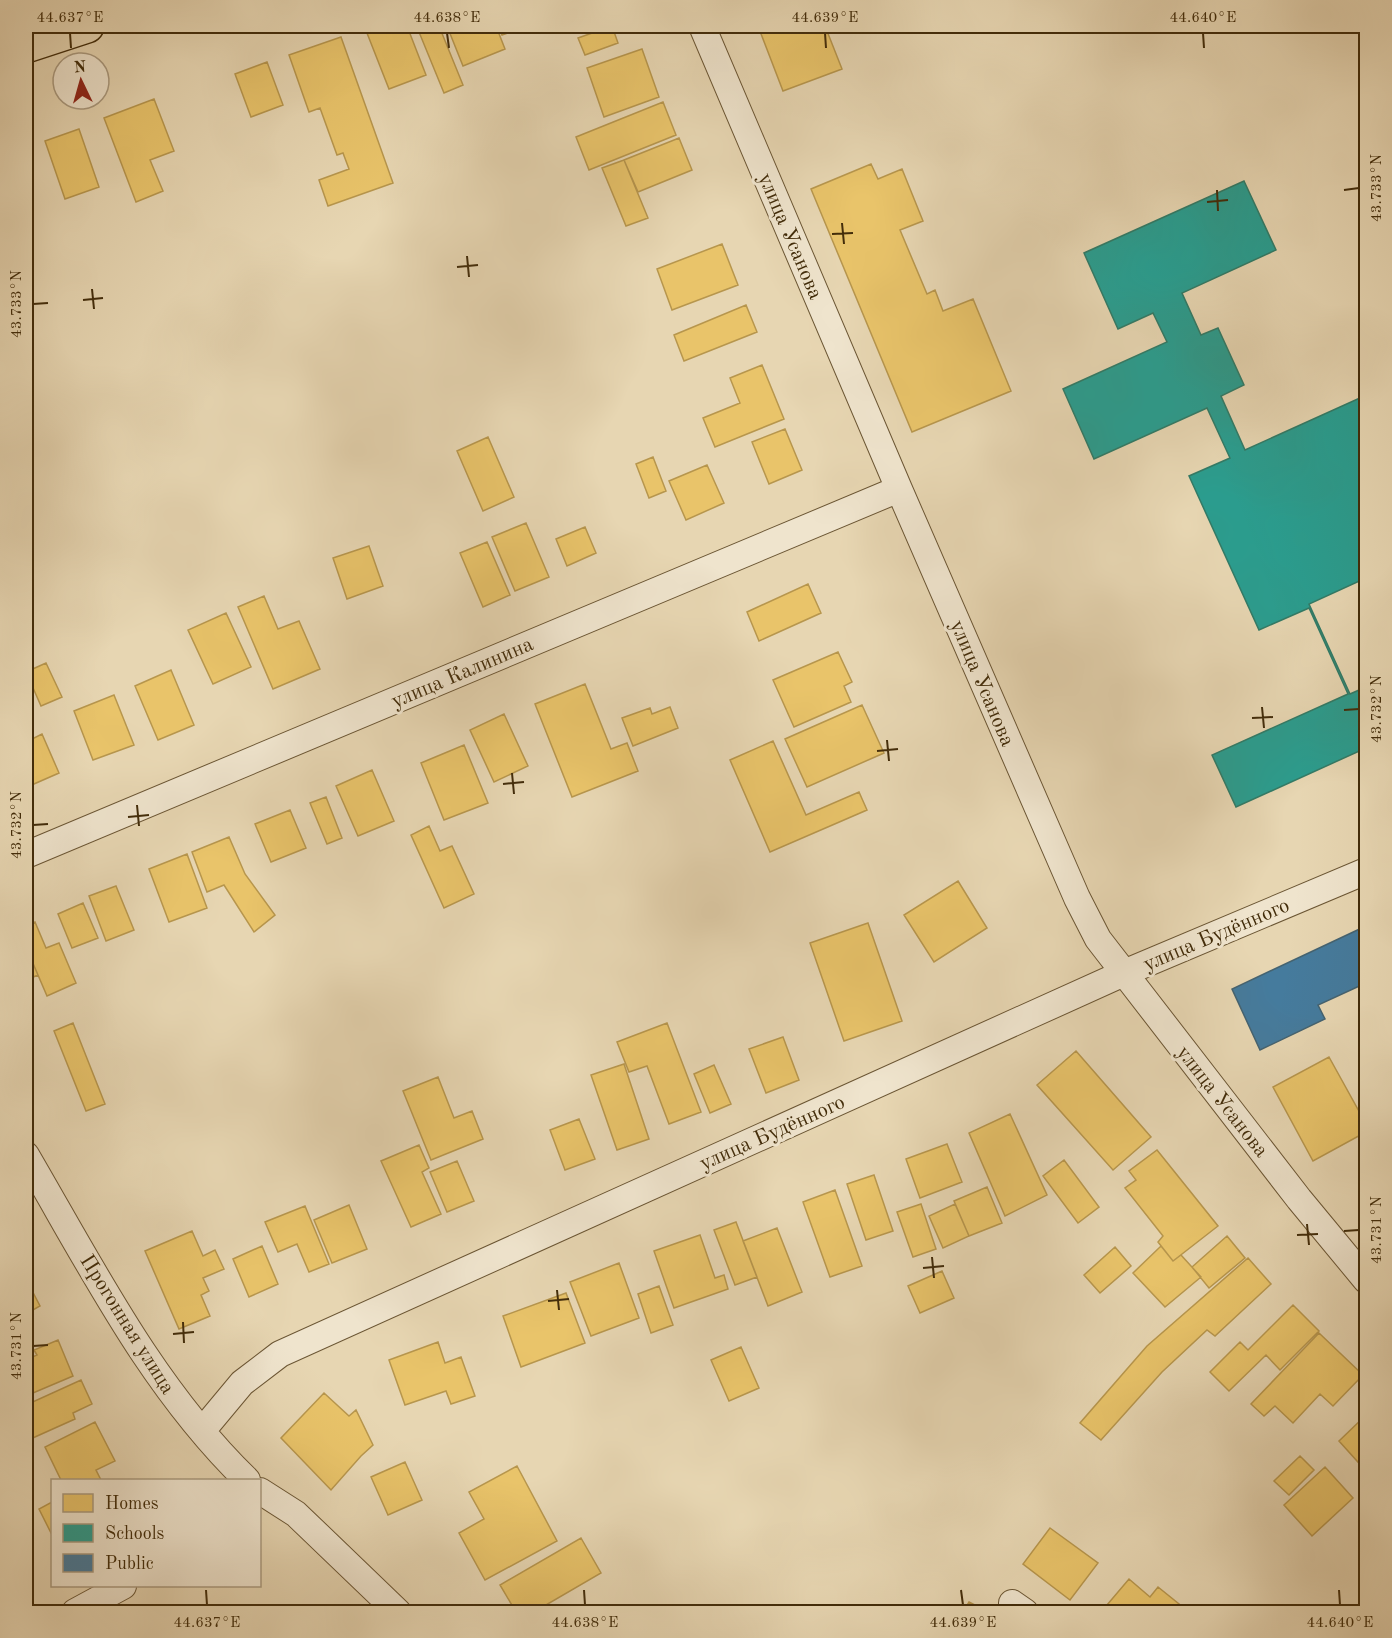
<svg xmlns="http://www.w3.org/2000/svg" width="1392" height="1638" font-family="'Old Standard TT',serif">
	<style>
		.homes { fill: #e9c46a; stroke: #b7964d; stroke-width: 1.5 }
		.schools { fill: #2a9d8f; stroke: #317b67; stroke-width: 1.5 }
		.public { fill: #457b9d; stroke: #446371; stroke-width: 1.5 }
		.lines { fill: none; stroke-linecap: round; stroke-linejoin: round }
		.minor-casing { stroke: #6b5634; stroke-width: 28 }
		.primary-casing { stroke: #422c0a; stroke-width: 36 }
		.minor { stroke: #efe4cd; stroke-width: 26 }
		.primary { stroke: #e7d6b2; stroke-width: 33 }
		.ticks { fill: none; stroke: #422c0a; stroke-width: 2 }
		.labels { text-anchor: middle; stroke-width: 6; stroke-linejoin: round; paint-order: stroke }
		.street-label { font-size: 21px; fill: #422c0a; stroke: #efe4cd }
		.neatline { fill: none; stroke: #422c0a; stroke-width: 2 }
		.ticks-label { font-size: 15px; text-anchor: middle; fill: #422c0a }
	</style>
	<rect width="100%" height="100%" fill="#e7d6b2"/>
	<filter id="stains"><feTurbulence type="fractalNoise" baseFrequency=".00333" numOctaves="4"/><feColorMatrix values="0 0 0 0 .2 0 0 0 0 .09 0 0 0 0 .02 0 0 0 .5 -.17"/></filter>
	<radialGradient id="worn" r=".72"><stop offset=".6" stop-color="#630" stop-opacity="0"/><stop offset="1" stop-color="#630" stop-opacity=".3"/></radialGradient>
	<!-- homes -->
	<path class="homes" d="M 371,26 L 407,26 L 426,75 L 389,89 L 365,28 Z
		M 435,26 L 439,26 L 463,85 L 444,93 L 419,32 Z
		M 447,26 L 496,26 L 505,49 L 463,66 Z
		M 498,26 L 524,26 L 524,27 L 502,35 Z
		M 612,26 L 618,43 L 585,55 L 578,38 Z
		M 758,26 L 825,26 L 842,69 L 783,91 Z
		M 341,37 L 393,183 L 328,206 L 319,180 L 349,169 L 343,153 L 337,155 L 320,108 L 309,112 L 289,55 Z
		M 642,49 L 659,97 L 604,117 L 587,68 Z
		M 267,62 L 283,105 L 251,117 L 235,74 Z
		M 154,99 L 174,151 L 150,160 L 163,191 L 136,202 L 104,118 Z
		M 663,102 L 676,135 L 589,170 L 576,137 Z
		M 79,129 L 99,187 L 65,199 L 45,141 Z
		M 679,138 L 692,170 L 638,192 L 624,160 Z
		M 624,160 L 648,218 L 626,226 L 602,168 Z
		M 871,164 L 878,179 L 902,169 L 923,221 L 900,230 L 927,294 L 935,290 L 943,311 L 973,299 L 1011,391 L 912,432 L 811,189 Z
		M 26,183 L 31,197 L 26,199 Z
		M 722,244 L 738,285 L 672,310 L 657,269 Z
		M 746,305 L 757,332 L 684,361 L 674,335 Z
		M 762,365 L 784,419 L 715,447 L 703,418 L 740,403 L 730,378 Z
		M 785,429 L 802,470 L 769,484 L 752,442 Z
		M 488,437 L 514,497 L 483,511 L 457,451 Z
		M 653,457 L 666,491 L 649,498 L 636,464 Z
		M 707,465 L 724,503 L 686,520 L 669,481 Z
		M 526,523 L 549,577 L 515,591 L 492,537 Z
		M 585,527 L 596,553 L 567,566 L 556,539 Z
		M 487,542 L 510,595 L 483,607 L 460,553 Z
		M 369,546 L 383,586 L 347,599 L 333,558 Z
		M 808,584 L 821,613 L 759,641 L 747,612 Z
		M 264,596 L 278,629 L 299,621 L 320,669 L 273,689 L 238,607 Z
		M 226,613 L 251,667 L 213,684 L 188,630 Z
		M 838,652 L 852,682 L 844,686 L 851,702 L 794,727 L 773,680 Z
		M 46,663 L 62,697 L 41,706 L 26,672 Z
		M 171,670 L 194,725 L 158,740 L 135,686 Z
		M 585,684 L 611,749 L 627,743 L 638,771 L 572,797 L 535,704 Z
		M 114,695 L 134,745 L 93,760 L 74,711 Z
		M 862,705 L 884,753 L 807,787 L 785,739 Z
		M 670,707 L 678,728 L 633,746 L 622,718 L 650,708 L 652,714 Z
		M 504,714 L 528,766 L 494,782 L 470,730 Z
		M 42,734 L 59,773 L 27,787 L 26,742 Z
		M 773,741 L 806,815 L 859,792 L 867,810 L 770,852 L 730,760 Z
		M 464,745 L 488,803 L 444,820 L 421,763 Z
		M 372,770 L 394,821 L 358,836 L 336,786 Z
		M 326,797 L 342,838 L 327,844 L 310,803 Z
		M 290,810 L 306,848 L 271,862 L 255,824 Z
		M 429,826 L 440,851 L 452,846 L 474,894 L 444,908 L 411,835 Z
		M 229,837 L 245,874 L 275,915 L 254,932 L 224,885 L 207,892 L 192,852 Z
		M 187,854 L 207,908 L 169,922 L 149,869 Z
		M 958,881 L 987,928 L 934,962 L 904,915 Z
		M 116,886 L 134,930 L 106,941 L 89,896 Z
		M 83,903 L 98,938 L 72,948 L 58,914 Z
		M 35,922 L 46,948 L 59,943 L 76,983 L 47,996 L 26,947 L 26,926 Z
		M 868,923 L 902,1021 L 844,1041 L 810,943 Z
		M 26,947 L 38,975 L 26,980 Z
		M 73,1023 L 105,1104 L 86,1111 L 54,1031 Z
		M 667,1023 L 701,1112 L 669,1124 L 647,1066 L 629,1072 L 617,1042 Z
		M 783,1037 L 799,1080 L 766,1093 L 749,1049 Z
		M 1076,1051 L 1151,1137 L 1113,1170 L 1037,1085 Z
		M 1329,1057 L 1366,1124 L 1366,1132 L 1313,1161 L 1273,1087 Z
		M 624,1064 L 649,1139 L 617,1150 L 591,1075 Z
		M 714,1065 L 731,1104 L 710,1113 L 694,1074 Z
		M 438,1077 L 454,1118 L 472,1111 L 483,1139 L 431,1160 L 403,1091 Z
		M 1010,1114 L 1047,1195 L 1005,1216 L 969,1133 Z
		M 579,1119 L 595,1159 L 565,1170 L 550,1130 Z
		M 947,1144 L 962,1182 L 920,1198 L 906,1159 Z
		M 419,1145 L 429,1168 L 422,1172 L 441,1214 L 411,1227 L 381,1161 Z
		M 1157,1150 L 1218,1226 L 1173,1261 L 1158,1242 L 1163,1236 L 1125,1188 L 1136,1180 L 1129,1171 Z
		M 1064,1160 L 1099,1207 L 1078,1223 L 1043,1176 Z
		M 457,1161 L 474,1201 L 447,1212 L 430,1172 Z
		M 874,1175 L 893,1231 L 866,1240 L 847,1184 Z
		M 987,1187 L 1002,1223 L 969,1236 L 954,1201 Z
		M 835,1190 L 862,1266 L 830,1277 L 803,1202 Z
		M 921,1204 L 936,1249 L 913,1257 L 897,1212 Z
		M 955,1204 L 969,1236 L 943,1248 L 929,1216 Z
		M 349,1205 L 367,1249 L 332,1263 L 314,1220 Z
		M 305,1206 L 329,1264 L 309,1272 L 297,1244 L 278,1252 L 265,1222 Z
		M 736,1222 L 757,1277 L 735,1285 L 714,1230 Z
		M 777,1228 L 802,1292 L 768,1306 L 743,1241 Z
		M 192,1231 L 203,1256 L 215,1250 L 224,1269 L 203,1278 L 209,1291 L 201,1295 L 210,1316 L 179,1329 L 145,1251 Z
		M 700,1235 L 715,1278 L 724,1275 L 728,1289 L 674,1308 L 654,1251 Z
		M 1227,1236 L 1245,1258 L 1209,1288 L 1192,1267 Z
		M 262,1246 L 278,1284 L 249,1297 L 233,1259 Z
		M 1161,1246 L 1173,1261 L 1181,1255 L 1201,1277 L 1165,1307 L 1133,1273 Z
		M 1115,1247 L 1131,1266 L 1100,1293 L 1084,1275 Z
		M 1248,1258 L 1271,1284 L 1215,1336 L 1207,1330 L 1162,1372 L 1101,1440 L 1080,1423 L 1147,1346 Z
		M 619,1263 L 639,1318 L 591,1336 L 570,1282 Z
		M 942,1271 L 954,1298 L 920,1313 L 908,1286 Z
		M 26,1279 L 40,1306 L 26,1314 Z
		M 659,1286 L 673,1325 L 651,1333 L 638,1294 Z
		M 566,1293 L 585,1343 L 521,1367 L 503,1316 Z
		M 1293,1305 L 1319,1331 L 1280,1370 L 1266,1355 L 1229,1391 L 1210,1372 L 1240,1342 L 1248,1350 Z
		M 1319,1333 L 1363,1375 L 1333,1406 L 1320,1394 L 1293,1423 L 1275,1406 L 1264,1416 L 1251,1404 Z
		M 58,1340 L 73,1376 L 33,1393 L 26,1376 L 26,1360 L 37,1355 L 34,1350 Z
		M 438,1342 L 445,1363 L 461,1357 L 475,1396 L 451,1404 L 446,1391 L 405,1405 L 389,1360 Z
		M 741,1347 L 759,1388 L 729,1401 L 711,1360 Z
		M 81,1380 L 92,1404 L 73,1413 L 75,1419 L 26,1441 L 26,1405 Z
		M 324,1393 L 349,1416 L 356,1410 L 373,1445 L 361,1456 L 331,1490 L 281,1438 Z
		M 1366,1415 L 1366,1471 L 1339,1441 Z
		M 95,1422 L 115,1461 L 96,1470 L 101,1480 L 61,1480 L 45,1447 Z
		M 1300,1456 L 1314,1470 L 1289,1495 L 1274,1481 Z
		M 405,1462 L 422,1500 L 388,1515 L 371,1477 Z
		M 517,1466 L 557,1541 L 485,1580 L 459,1533 L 484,1519 L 469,1492 Z
		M 1325,1467 L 1353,1498 L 1312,1536 L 1284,1505 Z
		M 52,1502 L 52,1535 L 39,1509 Z
		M 1050,1528 L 1098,1563 L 1070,1600 L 1023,1564 Z
		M 581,1538 L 601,1573 L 534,1612 L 516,1612 L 500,1585 Z
		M 1129,1579 L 1150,1597 L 1158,1587 L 1189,1612 L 1101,1612 Z
		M 969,1602 L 988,1612 L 963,1612 Z"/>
	<!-- schools -->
	<path class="schools" d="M 1244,181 L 1276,250 L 1182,293 L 1201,335 L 1218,328 L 1244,385 L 1221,396 L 1245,450 L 1362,397 L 1366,407 L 1366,578 L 1309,604 L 1350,694 L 1366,687 L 1366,748 L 1236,807 L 1212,755 L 1348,694 L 1309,608 L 1259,630 L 1189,476 L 1230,458 L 1207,408 L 1094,459 L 1063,389 L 1167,342 L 1153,313 L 1118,329 L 1084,253 Z"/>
	<!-- public -->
	<path class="public" d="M 1366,926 L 1366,983 L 1318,1005 L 1325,1019 L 1260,1050 L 1232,989 Z"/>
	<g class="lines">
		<!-- minor casing -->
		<g class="minor-casing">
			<path id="minor" d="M 702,26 L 899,489 L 1077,898 L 1098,939 L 1299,1199 L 1366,1280
				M 26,855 L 899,489
				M 26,1155 C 92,1268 152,1388 247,1480
				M 202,1431 L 242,1383 L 280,1354 L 1124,973 L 1366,871
				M 260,1491 L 296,1514 L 398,1612
				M 1012,1603 L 1025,1612
				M 75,1612 L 123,1586"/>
		</g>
		<!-- primary casing -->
		<g class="primary-casing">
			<path id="primary" d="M 26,46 L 87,26"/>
		</g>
		<!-- minor -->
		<use href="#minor" class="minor"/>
		<!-- primary -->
		<use href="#primary" class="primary"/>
	</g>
	<!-- ticks -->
	<path class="ticks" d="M 70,33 L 71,48M 447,33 L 449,48M 825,33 L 826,48M 1203,33 L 1204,48M 1217,190 L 1218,211M 1344,190 L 1359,188M 1207,202 L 1228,200M 842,223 L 844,244M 832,234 L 853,233M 467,256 L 469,277M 457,267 L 478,265M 92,289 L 94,309M 83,300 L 103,298M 33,304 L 48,303M 1262,707 L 1264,728M 1344,710 L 1359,709M 1252,718 L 1273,717M 887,740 L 889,761M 877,751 L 898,749M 512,773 L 514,794M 503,784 L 524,782M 137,805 L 139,826M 128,817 L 149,815M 33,825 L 48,824M 1307,1224 L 1309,1245M 1344,1231 L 1359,1230M 1297,1235 L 1318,1234M 932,1257 L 934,1278M 923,1268 L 944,1266M 557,1290 L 559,1310M 548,1301 L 569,1299M 183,1322 L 184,1343M 173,1334 L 194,1332M 33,1346 L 48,1345M 206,1590 L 207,1605M 584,1590 L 585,1605M 961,1590 L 963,1605M 1339,1590 L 1340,1605"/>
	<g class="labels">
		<!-- street labels -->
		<g class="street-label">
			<text transform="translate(791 236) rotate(67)" y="7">улица Усанова</text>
			<text transform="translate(462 672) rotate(-23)" y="7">улица Калинина</text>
			<text transform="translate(983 683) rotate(67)" y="7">улица Усанова</text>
			<text transform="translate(1216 934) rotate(-23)" y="7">улица Будённого</text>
			<text transform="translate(1223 1101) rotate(52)" y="7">улица Усанова</text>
			<text transform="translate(772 1132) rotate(-24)" y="7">улица Будённого</text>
			<text transform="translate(128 1324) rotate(58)" y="7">Прогонная улица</text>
		</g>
	</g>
	<!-- margin -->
	<rect width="1392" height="1638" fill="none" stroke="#e7d6b2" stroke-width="66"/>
	<!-- legend -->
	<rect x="51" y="1479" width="210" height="108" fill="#efe4cd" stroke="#aa9a7f" stroke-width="1.5"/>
	<rect x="63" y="1494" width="30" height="18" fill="#e9c46a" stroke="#aa9a7f" stroke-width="1.5"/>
	<text x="105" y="1509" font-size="18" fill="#422c0a">Homes</text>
	<rect x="63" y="1524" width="30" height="18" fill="#2a9d8f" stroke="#aa9a7f" stroke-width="1.5"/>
	<text x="105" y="1539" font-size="18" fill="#422c0a">Schools</text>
	<rect x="63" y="1554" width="30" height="18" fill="#457b9d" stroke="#aa9a7f" stroke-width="1.5"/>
	<text x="105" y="1569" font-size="18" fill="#422c0a">Public</text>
	<!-- north arrow -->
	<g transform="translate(81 81) rotate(355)"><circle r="28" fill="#efe4cd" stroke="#aa9a7f" stroke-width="1.5"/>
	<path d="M0-4.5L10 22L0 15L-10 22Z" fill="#8f2418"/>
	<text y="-9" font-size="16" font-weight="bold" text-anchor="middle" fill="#422c0a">N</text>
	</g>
	<rect x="33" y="33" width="1326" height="1572" class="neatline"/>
	<g class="ticks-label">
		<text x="70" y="22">44.637°E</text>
		<text x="447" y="22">44.638°E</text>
		<text x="825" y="22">44.639°E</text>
		<text x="1203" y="22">44.640°E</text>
		<text transform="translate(1376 188) rotate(-90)" y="5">43.733°N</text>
		<text transform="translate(16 304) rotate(-90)" y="5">43.733°N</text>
		<text transform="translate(1376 709) rotate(-90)" y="5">43.732°N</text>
		<text transform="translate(16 825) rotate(-90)" y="5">43.732°N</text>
		<text transform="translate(1376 1230) rotate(-90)" y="5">43.731°N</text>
		<text transform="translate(16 1346) rotate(-90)" y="5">43.731°N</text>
		<text x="207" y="1627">44.637°E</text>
		<text x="585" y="1627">44.638°E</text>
		<text x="963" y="1627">44.639°E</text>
		<text x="1340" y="1627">44.640°E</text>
	</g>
	<rect width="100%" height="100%" filter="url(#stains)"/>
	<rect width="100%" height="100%" fill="url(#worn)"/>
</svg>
